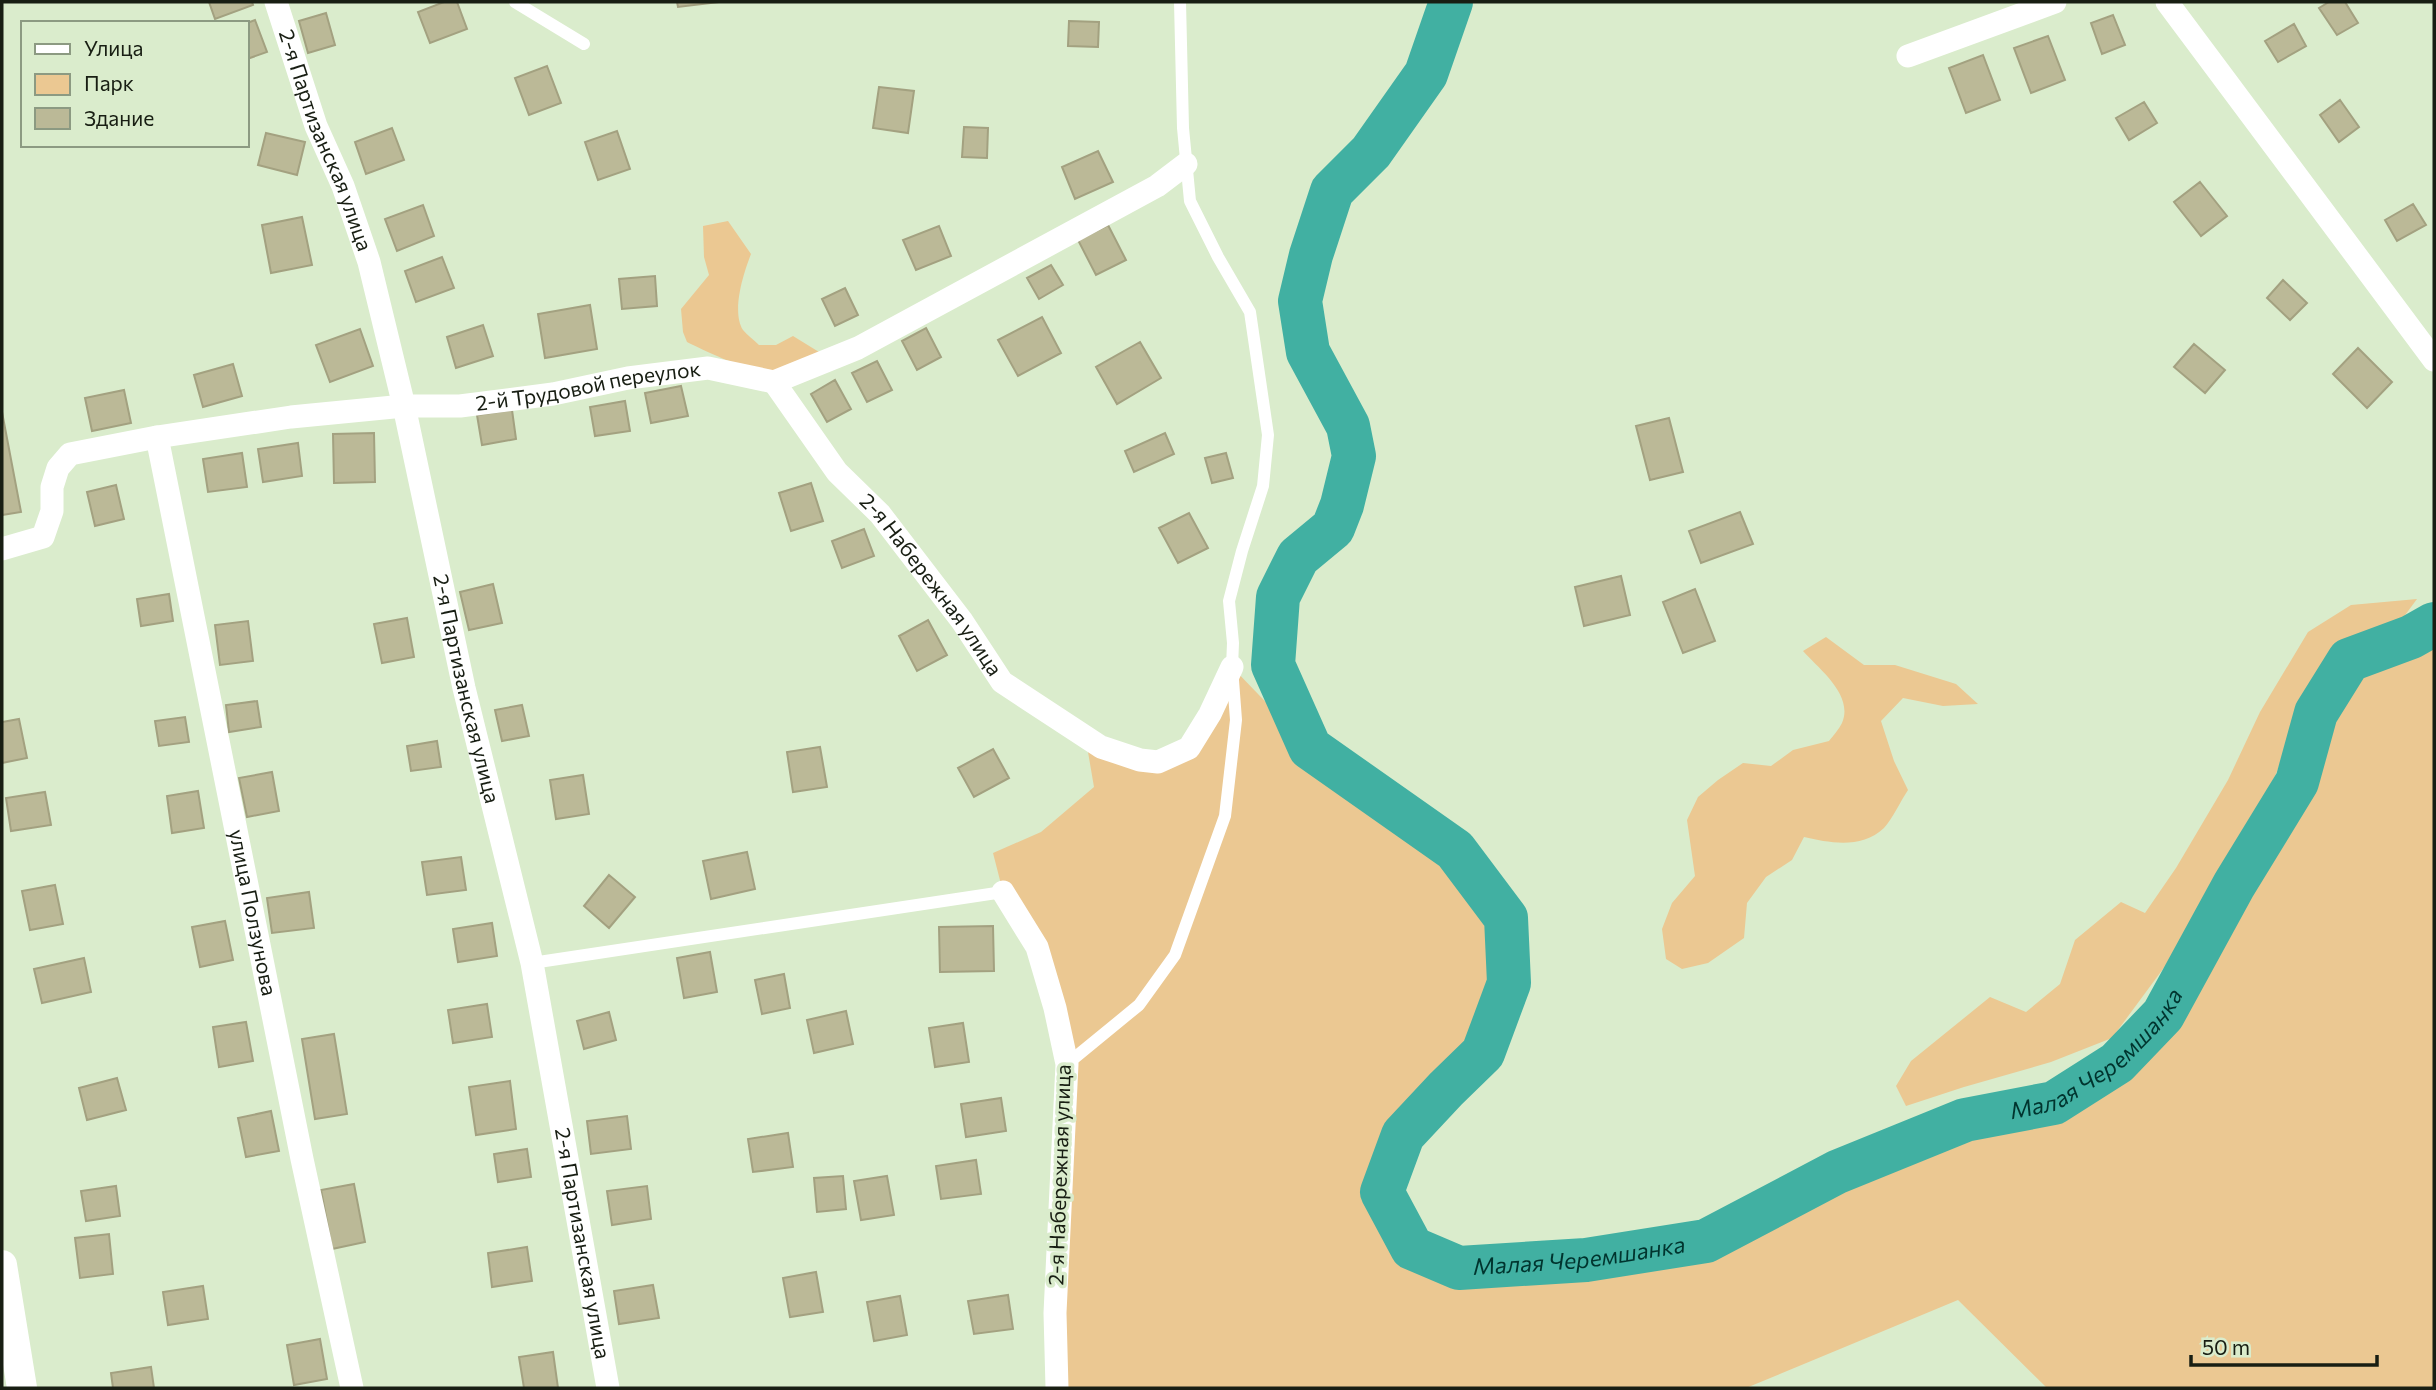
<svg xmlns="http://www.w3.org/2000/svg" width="2436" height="1390" font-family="Commissioner,sans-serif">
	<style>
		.green { fill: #ebc892 }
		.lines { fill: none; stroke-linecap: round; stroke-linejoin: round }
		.river { stroke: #41b0a2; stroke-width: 44 }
		.building { fill: #bbb997; stroke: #a3a180; stroke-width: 2 }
		.service { stroke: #fff; stroke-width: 12 }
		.minor { stroke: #fff; stroke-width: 23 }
		.tertiary { stroke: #fff; stroke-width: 30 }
		.labels { text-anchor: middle; stroke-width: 7; stroke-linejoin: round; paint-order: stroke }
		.street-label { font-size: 21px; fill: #181e13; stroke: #daeccc }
		.water-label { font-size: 23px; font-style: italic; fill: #00342e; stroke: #daeccc }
	</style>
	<rect width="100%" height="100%" fill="#daeccc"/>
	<!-- green -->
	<path class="green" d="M 728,221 L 751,254 C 744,272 731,311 743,330 C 747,335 754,340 759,345 L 776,345 L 793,336 L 819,352 C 805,362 787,371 769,372 C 749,372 705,351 687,342 L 683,332 L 681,309 L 709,275 L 704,257 L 703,226 Z
		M 2417,599 L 2397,626 L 2334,654 L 2300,710 L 2276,774 L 2228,865 L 2174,954 L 2112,1038 L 2051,1062 L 1964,1087 L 1906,1106 L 1896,1086 L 1911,1061 L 1990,997 L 2026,1012 L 2060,984 L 2075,940 L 2121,902 L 2145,913 L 2176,868 L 2228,780 L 2260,712 L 2308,632 L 2351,605 Z
		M 2434,624 L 2434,1388 L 2047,1388 L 1958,1300 L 1746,1388 L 1057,1388 L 1067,1064 L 1037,947 L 1003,892 L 993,853 L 1041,832 L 1094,787 L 1088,752 L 1158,762 L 1189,748 L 1232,667 L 1310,748 L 1455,850 L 1506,918 L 1509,983 L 1483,1053 L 1446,1089 L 1395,1157 L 1382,1192 L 1412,1247 L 1459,1268 L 1586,1260 L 1706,1241 L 1837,1172 L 1965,1120 L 2054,1103 L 2117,1063 L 2163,1015 L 2234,885 L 2297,782 L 2316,713 L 2349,660 L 2411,637 Z
		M 1826,637 L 1864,665 L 1895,665 L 1956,684 L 1978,704 L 1943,706 L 1903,698 L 1881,721 L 1894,761 L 1908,790 C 1900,802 1893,818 1884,828 C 1862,849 1830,843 1804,837 L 1792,860 L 1766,877 L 1747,903 L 1744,938 L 1708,963 L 1682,969 L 1666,959 L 1662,929 L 1672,903 L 1695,876 L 1687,820 L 1698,797 L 1718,780 L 1743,763 L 1771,766 L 1793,750 L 1829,741 C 1833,736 1839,729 1842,723 C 1854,695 1819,669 1803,651 Z"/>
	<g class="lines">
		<!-- river -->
		<path class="river" id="s1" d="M 1451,2 L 1426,74 L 1371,152 L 1332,191 L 1311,255 L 1300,301 L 1308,352 L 1348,426 L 1354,456 L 1342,505 L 1333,528 L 1298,557 L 1278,597 L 1273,665 L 1310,748 L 1455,850 L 1506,918 L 1509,983 L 1483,1053 L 1446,1089 L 1403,1135 L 1382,1192 L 1412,1248 L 1459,1268 L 1586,1260 L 1706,1241 L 1837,1172 L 1965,1120 L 2054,1103 L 2117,1063 L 2163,1015 L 2234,885 L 2297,782 L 2316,713 L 2349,660 L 2411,637 L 2434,624"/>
	</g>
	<!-- building -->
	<path class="building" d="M 209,2 L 252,2 L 253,5 L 215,19 Z
		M 444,2 L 457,2 L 467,29 L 430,43 L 418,12 Z
		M 677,2 L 719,2 L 678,7 Z
		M 2329,2 L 2345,2 L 2358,23 L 2337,35 L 2319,8 Z
		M 326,13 L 335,45 L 308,53 L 299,21 Z
		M 2113,15 L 2125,45 L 2102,54 L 2091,23 Z
		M 255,20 L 267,52 L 247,59 L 247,23 Z
		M 1069,21 L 1099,22 L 1098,47 L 1068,46 Z
		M 2294,24 L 2306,46 L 2278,62 L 2265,41 Z
		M 2048,36 L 2065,80 L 2031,93 L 2014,48 Z
		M 1983,55 L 2000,100 L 1966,113 L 1949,68 Z
		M 547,66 L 561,103 L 529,115 L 515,78 Z
		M 879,87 L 914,91 L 908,133 L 873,128 Z
		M 2340,100 L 2359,127 L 2339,142 L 2320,115 Z
		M 2144,102 L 2157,123 L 2129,140 L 2116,118 Z
		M 964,127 L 988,128 L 987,158 L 962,157 Z
		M 392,128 L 404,160 L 366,174 L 355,142 Z
		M 617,131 L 630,169 L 598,180 L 585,142 Z
		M 266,133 L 305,142 L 297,175 L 258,165 Z
		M 1098,151 L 1113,182 L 1075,199 L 1062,167 Z
		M 2200,182 L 2227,216 L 2201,236 L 2174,202 Z
		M 2413,204 L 2426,225 L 2397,241 L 2385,220 Z
		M 423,205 L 434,236 L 397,251 L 385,219 Z
		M 302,217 L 312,265 L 271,273 L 262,225 Z
		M 1108,225 L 1126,260 L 1096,275 L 1078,240 Z
		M 939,226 L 951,256 L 916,270 L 903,240 Z
		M 442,257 L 454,288 L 416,302 L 405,271 Z
		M 1051,265 L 1063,285 L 1039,299 L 1027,278 Z
		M 655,276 L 657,306 L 622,309 L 619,279 Z
		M 2283,280 L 2307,303 L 2290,320 L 2267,298 Z
		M 845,288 L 858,315 L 835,326 L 822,299 Z
		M 590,305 L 597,349 L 545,358 L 538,314 Z
		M 1042,317 L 1061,353 L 1018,376 L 998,340 Z
		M 483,325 L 493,356 L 456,368 L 447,337 Z
		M 926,328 L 941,357 L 917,370 L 902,341 Z
		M 360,329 L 373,366 L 330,382 L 316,345 Z
		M 1140,342 L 1161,378 L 1117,404 L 1096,367 Z
		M 2194,344 L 2225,370 L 2205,393 L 2174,367 Z
		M 2358,348 L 2392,382 L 2367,408 L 2333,374 Z
		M 877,361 L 892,390 L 867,402 L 852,373 Z
		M 233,364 L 242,396 L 203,407 L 194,375 Z
		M 835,380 L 851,409 L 827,422 L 811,394 Z
		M 681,386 L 688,416 L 651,423 L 645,393 Z
		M 124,390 L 131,423 L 92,431 L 85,398 Z
		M 625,401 L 630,431 L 595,436 L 590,407 Z
		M 512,410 L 516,439 L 482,445 L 477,415 Z
		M 2,412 L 21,512 L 2,515 Z
		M 1669,418 L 1683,472 L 1650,480 L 1636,426 Z
		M 374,433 L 375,482 L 334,483 L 333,434 Z
		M 1165,433 L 1174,454 L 1134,472 L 1125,451 Z
		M 298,443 L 302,476 L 263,482 L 258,449 Z
		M 242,453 L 247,487 L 208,492 L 203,459 Z
		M 1226,453 L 1233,478 L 1212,483 L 1205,458 Z
		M 811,483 L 823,521 L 791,531 L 779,493 Z
		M 116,485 L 124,519 L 95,526 L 87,492 Z
		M 1740,512 L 1753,544 L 1701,563 L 1689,531 Z
		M 1189,513 L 1208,548 L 1178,563 L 1159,528 Z
		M 864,529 L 874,556 L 842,568 L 832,541 Z
		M 1621,576 L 1630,615 L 1584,626 L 1575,587 Z
		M 493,584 L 502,623 L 469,630 L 460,592 Z
		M 1695,589 L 1715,641 L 1683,653 L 1663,602 Z
		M 169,594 L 173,621 L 141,626 L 137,599 Z
		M 407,618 L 414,657 L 382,663 L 374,624 Z
		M 928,620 L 947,655 L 917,671 L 899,636 Z
		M 248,621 L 253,661 L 220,665 L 215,625 Z
		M 257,701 L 261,727 L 229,732 L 226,705 Z
		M 522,705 L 529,736 L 502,741 L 495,710 Z
		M 185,717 L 189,742 L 159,746 L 155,721 Z
		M 19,719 L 27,758 L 2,763 L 2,722 Z
		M 437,741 L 441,767 L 411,771 L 407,746 Z
		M 820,747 L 827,787 L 793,792 L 787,752 Z
		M 993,749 L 1009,778 L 974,797 L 958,768 Z
		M 272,772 L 279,811 L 247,817 L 239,778 Z
		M 583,775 L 589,814 L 556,819 L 550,780 Z
		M 198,791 L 204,828 L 172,833 L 167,796 Z
		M 45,792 L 51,825 L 11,831 L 6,798 Z
		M 747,852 L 755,889 L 711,899 L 703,861 Z
		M 461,857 L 466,890 L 427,895 L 422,862 Z
		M 609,875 L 635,897 L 609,928 L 584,906 Z
		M 55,885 L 63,924 L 30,930 L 22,891 Z
		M 309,892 L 314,928 L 272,933 L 267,898 Z
		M 225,921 L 233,960 L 200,967 L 192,927 Z
		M 492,923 L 497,956 L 458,962 L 453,929 Z
		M 993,926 L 994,971 L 940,972 L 939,927 Z
		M 710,952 L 717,992 L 684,998 L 677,958 Z
		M 84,958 L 91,992 L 42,1003 L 34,969 Z
		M 784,974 L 790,1008 L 762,1014 L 755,980 Z
		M 487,1004 L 492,1037 L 453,1043 L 448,1010 Z
		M 846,1011 L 853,1044 L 814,1053 L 807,1020 Z
		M 609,1012 L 616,1040 L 584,1049 L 577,1021 Z
		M 246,1022 L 253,1061 L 219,1067 L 213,1027 Z
		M 963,1023 L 969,1062 L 935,1067 L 929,1028 Z
		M 334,1034 L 347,1114 L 315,1119 L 302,1039 Z
		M 117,1078 L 126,1110 L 87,1120 L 79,1088 Z
		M 510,1081 L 516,1129 L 476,1135 L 469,1087 Z
		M 1001,1098 L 1006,1131 L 966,1137 L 961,1104 Z
		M 271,1111 L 279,1151 L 246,1157 L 238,1118 Z
		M 627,1116 L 631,1149 L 591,1154 L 587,1121 Z
		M 788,1133 L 793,1167 L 753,1172 L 748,1139 Z
		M 527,1149 L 531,1177 L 498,1182 L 494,1154 Z
		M 976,1160 L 981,1194 L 941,1199 L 936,1166 Z
		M 843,1176 L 846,1209 L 817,1212 L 814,1178 Z
		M 887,1176 L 894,1215 L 861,1220 L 854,1181 Z
		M 354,1184 L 365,1242 L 332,1249 L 321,1190 Z
		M 116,1186 L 120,1216 L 86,1221 L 81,1191 Z
		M 647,1186 L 651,1219 L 612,1225 L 607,1191 Z
		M 109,1234 L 113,1274 L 80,1278 L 75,1238 Z
		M 527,1247 L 532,1281 L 492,1287 L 488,1253 Z
		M 816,1272 L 823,1312 L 790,1317 L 783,1278 Z
		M 653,1285 L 659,1318 L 619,1324 L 614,1291 Z
		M 203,1286 L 208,1319 L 168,1325 L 163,1292 Z
		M 1008,1295 L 1013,1329 L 974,1334 L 968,1301 Z
		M 900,1296 L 907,1335 L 874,1341 L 867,1302 Z
		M 320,1339 L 327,1379 L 294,1385 L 287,1345 Z
		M 553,1352 L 558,1388 L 524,1388 L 519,1357 Z
		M 151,1367 L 154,1388 L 113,1388 L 111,1373 Z"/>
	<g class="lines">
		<!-- service -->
		<path class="service" d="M 515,2 L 584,44
			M 532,963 L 1003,892
			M 1067,1064 L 1139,1005 L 1175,955 L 1225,816 L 1236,720 L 1232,667 L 1233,643 L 1229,601 L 1242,551 L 1263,486 L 1268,435 L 1250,312 L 1218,257 L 1190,201 L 1183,128 L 1180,2"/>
		<!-- minor -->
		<g class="minor">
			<path id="s2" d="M 276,2 L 316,126 L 343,186 L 369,262 L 404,406 L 464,688 L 532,963 L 608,1388"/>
			<path d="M 2167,2 L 2434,360"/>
			<path d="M 1908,56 L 2055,2"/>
			<path id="s3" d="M 774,382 L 837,472 L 880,514 L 962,621 L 1002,682 L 1101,747 L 1140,760 L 1158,762 L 1189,748 L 1210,714 L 1232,667"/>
			<path id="s4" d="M 157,437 L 302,1159 L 352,1388"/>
			<path id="s5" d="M 2,549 L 43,537 L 52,511 L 52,487 L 58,468 L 70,454 L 157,437 L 291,417 L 404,406 L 460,406 L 553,394 L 628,378 L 708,368 L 774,382 L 858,348 L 1157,186 L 1186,164"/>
			<path d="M 1003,892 L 1037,947 L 1055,1008 L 1067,1064 L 1055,1313 L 1057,1388"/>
		</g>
		<!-- tertiary -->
		<path class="tertiary" d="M 2,1265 L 22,1388"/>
	</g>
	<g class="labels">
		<!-- street labels -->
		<g class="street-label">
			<text dy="7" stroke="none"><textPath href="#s2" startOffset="147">2-я Партизанская улица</textPath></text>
			<text dy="7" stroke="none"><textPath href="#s5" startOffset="656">2-й Трудовой переулок</textPath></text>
			<text dy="7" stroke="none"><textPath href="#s3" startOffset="257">2-я Набережная улица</textPath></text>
			<text dy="7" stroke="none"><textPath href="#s2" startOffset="714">2-я Партизанская улица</textPath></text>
			<text dy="7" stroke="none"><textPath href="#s4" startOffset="485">улица Ползунова</textPath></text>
			<text transform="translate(1060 1175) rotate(-88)" y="7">2-я Набережная улица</text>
			<text dy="7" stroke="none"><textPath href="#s2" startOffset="1281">2-я Партизанская улица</textPath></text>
		</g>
		<!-- water labels -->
		<g class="water-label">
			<text dy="8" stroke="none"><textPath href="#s1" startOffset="2212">Малая Черемшанка</textPath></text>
			<text dy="8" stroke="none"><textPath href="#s1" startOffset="1645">Малая Черемшанка</textPath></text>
		</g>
	</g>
	<!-- border -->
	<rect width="2436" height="1390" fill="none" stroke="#181e13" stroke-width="7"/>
	<!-- legend -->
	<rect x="21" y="21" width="228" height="126" fill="#daeccc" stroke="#8c9a82" stroke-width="2"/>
	<rect x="35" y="44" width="35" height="10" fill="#ffffff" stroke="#8c9a82" stroke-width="2"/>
	<text x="84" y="56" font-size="21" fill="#181e13">Улица</text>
	<rect x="35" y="74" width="35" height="21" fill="#ebc892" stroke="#8c9a82" stroke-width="2"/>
	<text x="84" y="91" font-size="21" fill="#181e13">Парк</text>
	<rect x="35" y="108" width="35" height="21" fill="#bbb997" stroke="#8c9a82" stroke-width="2"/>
	<text x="84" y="126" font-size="21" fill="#181e13">Здание</text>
	<!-- scale -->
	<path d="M2191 1355v10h186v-10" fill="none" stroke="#181e13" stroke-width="3.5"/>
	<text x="2202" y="1355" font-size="21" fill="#181e13" stroke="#daeccc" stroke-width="5" paint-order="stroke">50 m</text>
</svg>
